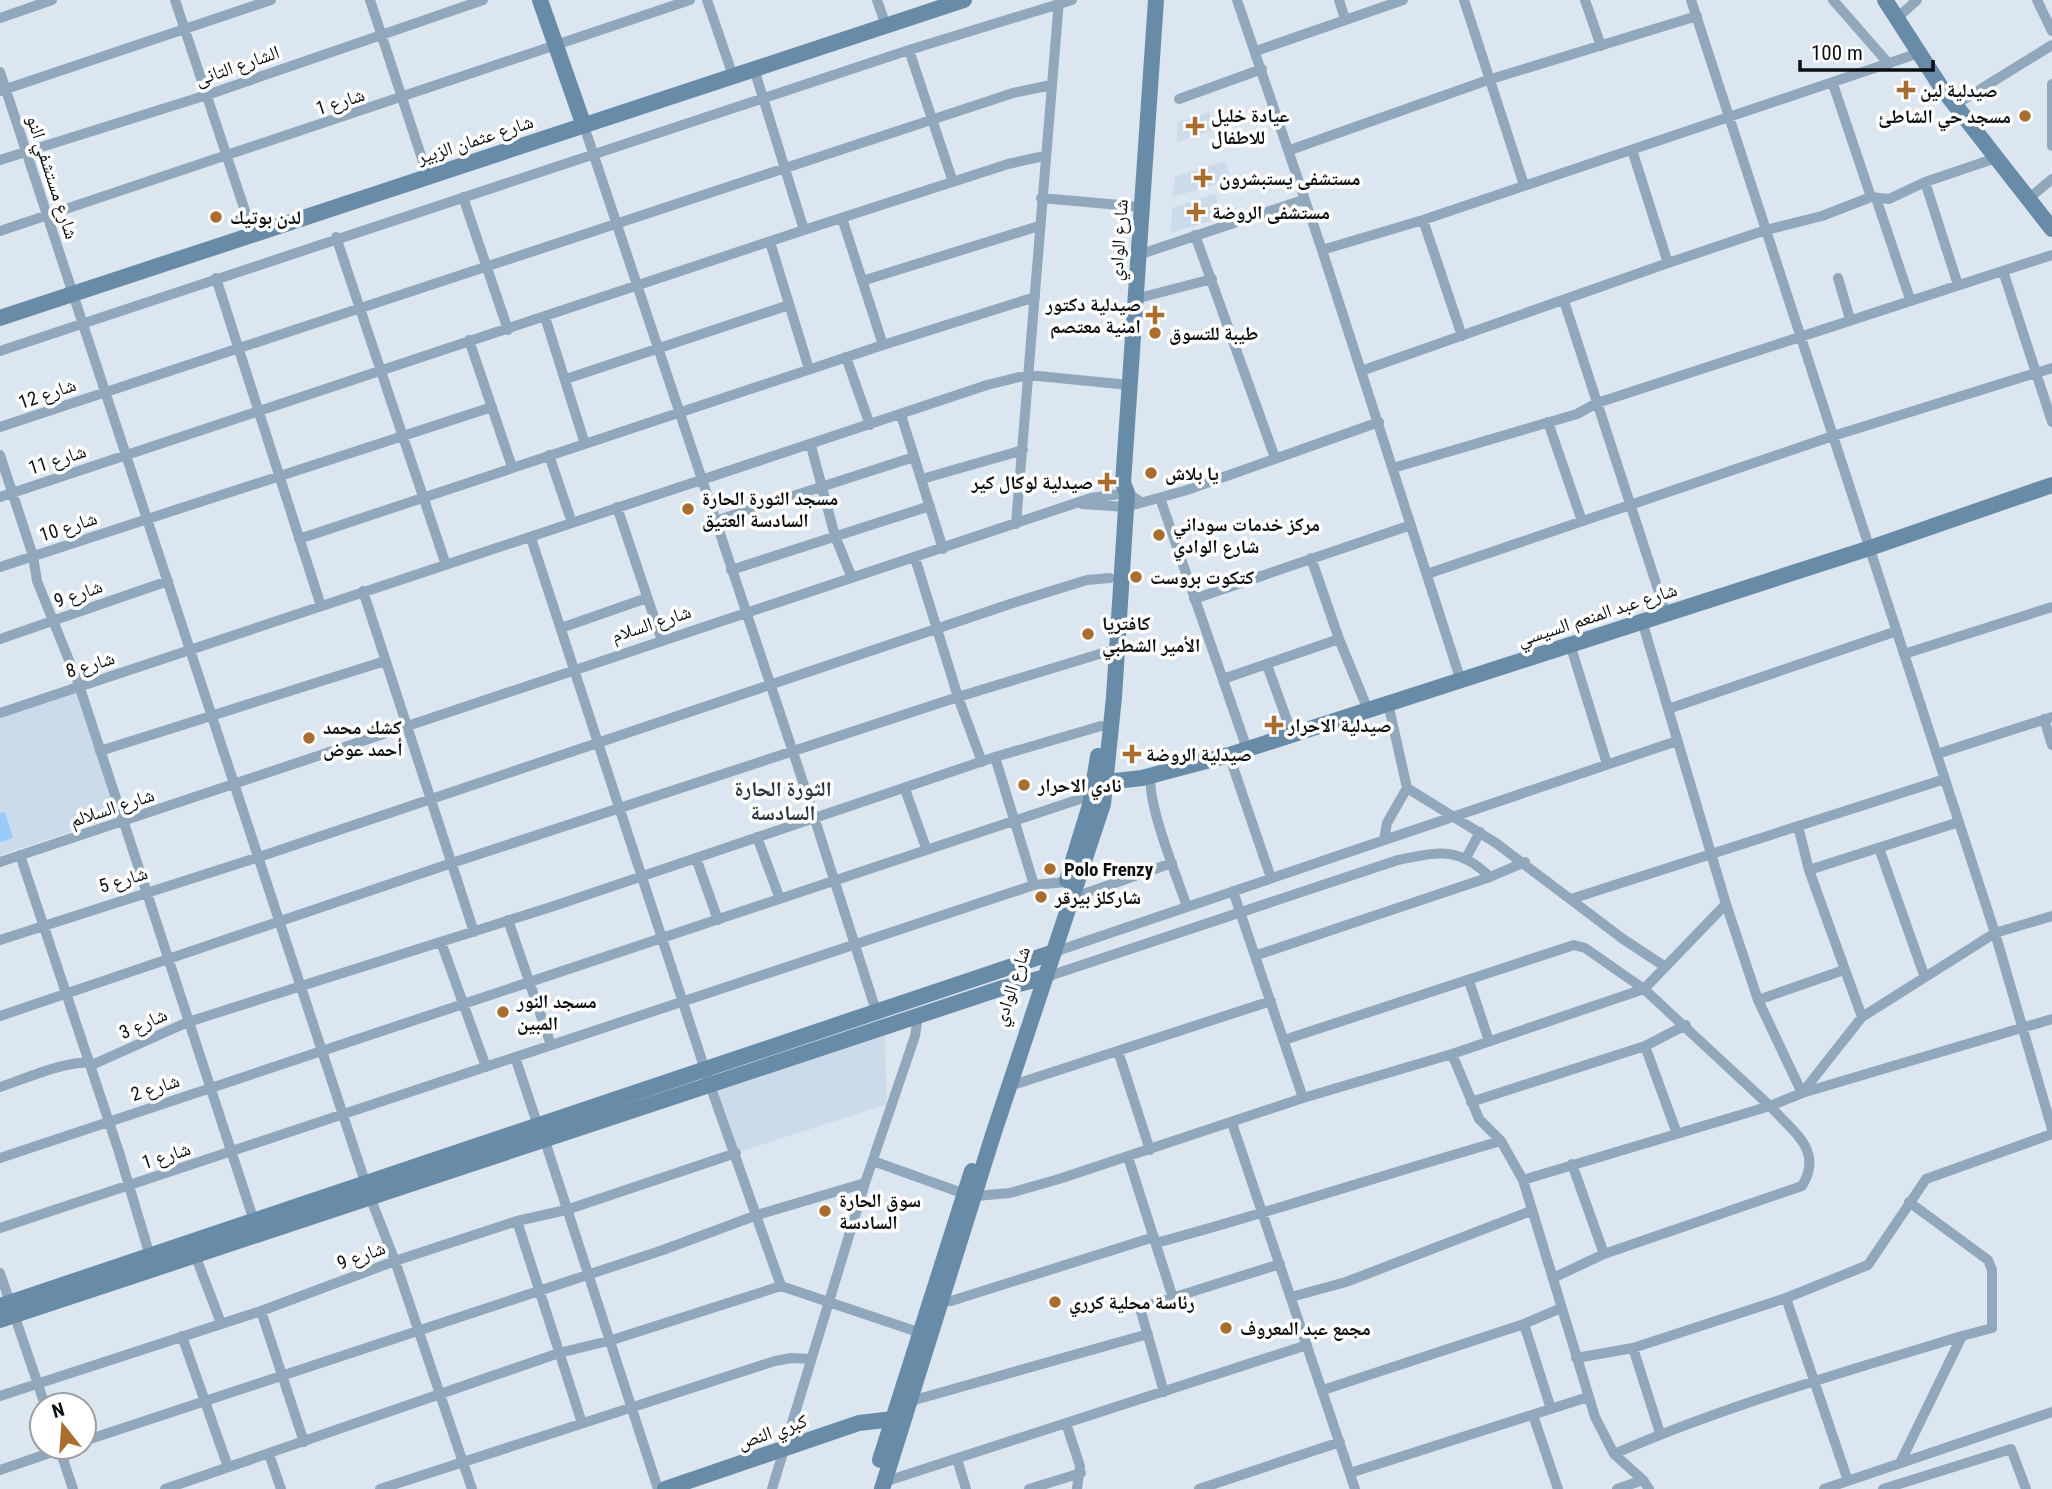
<svg xmlns="http://www.w3.org/2000/svg" width="2052" height="1489" font-family="'Roboto Condensed','Noto Naskh Arabic',sans-serif">
	<style>
		.built { fill: #cbdbea }
		.green { fill: #98cbf7 }
		.lines { fill: none; stroke-linecap: round; stroke-linejoin: round }
		.street { stroke: #91a8bc; stroke-width: 10 }
		.secondary { stroke: #688ba8; stroke-width: 16 }
		.poi-dot { fill: #a96e2f; stroke: #fff; stroke-width: 2.5 }
		.labels { text-anchor: middle; stroke-width: 7; stroke-linejoin: round; paint-order: stroke }
		.street-label { font-size: 19px; fill: #0b0f12; stroke: #fff }
		.poi-label { font-size: 19px; font-weight: bold; fill: #0b0f12; stroke: #fff; text-anchor: start }
		.neighbourhood-label { font-size: 21px; font-weight: bold; fill: #2d353c; stroke: #fff }
	</style>
	<rect width="100%" height="100%" fill="#dce6f0"/>
	<!-- built -->
	<path class="built" d="M 1209,112 L 1215,130 L 1177,142 L 1177,122 Z
		M 1225,161 L 1231,180 L 1172,197 L 1175,177 Z
		M 1215,194 L 1222,217 L 1171,233 L 1172,208 Z
		M 77,691 L 119,816 L 0,855 L 0,716 Z
		M 884,1014 L 887,1104 L 739,1152 L 712,1073 Z"/>
	<!-- green -->
	<path class="green" d="M 5,812 L 13,838 L 0,842 L 0,813 Z"/>
	<g class="lines">
		<!-- street -->
		<path class="street" d="M 175,0 L 253,235
			M 370,0 L 428,177
			M 707,0 L 733,76
			M 877,0 L 886,26
			M 1237,0 L 1322,250 L 1461,681
			M 1339,0 L 1345,19
			M 1464,0 L 1524,185
			M 1585,0 L 1601,46
			M 1691,0 L 1995,933 L 2052,1129
			M 1833,0 L 1889,64
			M 2037,0 L 2052,31
			M 0,18 L 52,0
			M 1896,19 L 1917,0
			M 909,50 L 953,182
			M 1256,51 L 1403,0
			M 754,69 L 804,230
			M 0,72 L 370,1197 L 395,1261 L 472,1489
			M 1833,84 L 1871,197
			M 2052,84 L 2052,146
			M 0,91 L 271,0
			M 1179,99 L 1262,69
			M 1955,105 L 2052,45
			M 584,126 L 800,773 L 877,1014
			M 1290,150 L 1488,80 L 1697,16
			M 1632,150 L 1668,263
			M 0,160 L 207,95 L 483,0
			M 1925,182 L 1958,285
			M 463,197 L 508,330
			M 1041,198 L 1142,207
			M 1876,198 L 1910,299
			M 2028,199 L 2052,179
			M 842,218 L 883,345
			M 1423,220 L 1462,336
			M 0,231 L 690,0
			M 1195,235 L 1275,458
			M 336,237 L 446,565
			M 770,242 L 809,369
			M 1322,250 L 1423,220 L 1919,53
			M 1138,255 L 1303,200
			M 2003,271 L 2052,422
			M 216,278 L 321,606
			M 1838,278 L 1850,319
			M 862,281 L 1039,226
			M 1135,299 L 1212,279
			M 1564,301 L 1666,614
			M 545,317 L 585,444
			M 469,340 L 512,467
			M 0,351 L 909,50 L 1072,0
			M 846,357 L 870,425
			M 1361,371 L 1668,263 L 1766,230 L 1822,216 L 1871,197 L 1889,199 L 1925,182 L 1996,158
			M 566,379 L 789,305
			M 901,415 L 943,549
			M 1548,422 L 1582,521
			M 0,427 L 1013,93 L 1051,85
			M 811,446 L 835,536 L 852,578
			M 0,455 L 33,556 L 37,581 L 79,685 L 254,1221
			M 549,455 L 572,523
			M 1393,468 L 1577,414 L 1597,403 L 2052,255
			M 922,479 L 1023,450
			M 0,497 L 804,230 L 1008,164 L 1044,156
			M 1160,498 L 1247,749
			M 1082,504 L 1126,507 L 1187,490 L 1379,422
			M 617,507 L 662,641
			M 715,521 L 914,457
			M 1016,524 L 1059,0
			M 299,539 L 883,345 L 1035,297
			M 915,558 L 958,697 L 982,762
			M 1311,558 L 1339,639 L 1368,710
			M 0,567 L 492,407
			M 731,570 L 930,506
			M 1427,574 L 1833,436 L 2052,368
			M 363,591 L 474,932
			M 1194,599 L 1411,525
			M 561,628 L 647,598
			M 0,639 L 168,581
			M 1570,644 L 1607,764
			M 1904,654 L 2052,607
			M 1267,665 L 1292,734
			M 1223,679 L 1339,639
			M 1668,709 L 1897,631
			M 0,713 L 987,385 L 1028,375 L 1129,385
			M 2044,719 L 2052,745
			M 100,751 L 385,661
			M 1937,754 L 2052,717
			M 1229,755 L 1271,878
			M 995,757 L 1034,885
			M 1152,774 C 1143,794 1179,882 1187,907
			M 1407,788 L 1496,843 L 1623,939 L 1664,966
			M 905,789 L 926,848
			M 1798,826 L 1809,870 L 1862,1017
			M 757,837 L 780,899
			M 1384,840 L 1387,823 L 1407,788 L 1388,703
			M 1879,848 L 1924,975
			M 20,855 L 119,1152 L 150,1256
			M 696,858 L 718,920
			M 1466,858 L 1480,832
			M 0,862 L 1091,498 L 1127,493 L 1141,502
			M 1809,870 L 1959,822
			M 1233,891 L 1303,1098
			M 1072,898 L 1172,863
			M 1571,899 L 1945,779
			M 1726,904 L 1758,1000 L 1802,1093 L 2052,1019
			M 508,920 L 551,1045
			M 0,940 L 259,857 L 1013,603 L 1087,580 L 1110,578
			M 441,942 L 486,1067
			M 1054,952 L 1677,741
			M 1257,955 L 1490,877 L 1525,862
			M 1046,977 L 1398,860 C 1439,852 1458,846 1490,877
			M 1469,981 L 1489,1041
			M 1758,1000 L 1844,970
			M 0,1016 L 452,863 L 958,697 L 1106,652
			M 1284,1040 L 1574,945 L 1585,948 L 1644,989 L 1770,1106
			M 1645,1046 L 1676,1131
			M 1118,1051 L 1150,1150
			M 1452,1054 L 1479,1119 L 1501,1141 L 1523,1180 L 1595,1417 L 1614,1454 L 1643,1480 L 1649,1489
			M 515,1057 L 538,1126
			M 1010,1086 L 1271,1001
			M 0,1087 C 22,1080 73,1057 94,1064 L 188,1022 L 554,906 L 995,757 L 1101,726
			M 1471,1102 L 1645,1046 L 1686,1025
			M 1232,1123 L 1355,1489
			M 544,1138 L 658,1489
			M 1128,1157 L 1173,1298
			M 0,1158 L 1092,795
			M 873,1161 L 965,1194
			M 1572,1164 L 1604,1254
			M 1523,1180 L 1770,1106
			M 976,1196 L 1010,1193 L 1059,1179 L 1303,1098 L 1452,1054 L 1644,989 L 1726,904 L 1642,621
			M 517,1221 L 582,1423
			M 0,1228 L 1034,885 L 1066,882
			M 1156,1243 C 1272,1212 1385,1174 1501,1141
			M 195,1255 L 221,1323
			M 0,1273 L 45,1405
			M 1553,1278 L 1604,1254 L 1802,1186 C 1824,1150 1793,1132 1770,1106 L 1802,1093 L 1862,1017 L 1995,933 L 2052,916
			M 781,1286 L 921,1333
			M 1291,1297 L 1346,1282 L 1531,1211
			M 1786,1298 L 1848,1481
			M 936,1301 L 951,1301 L 1154,1237
			M 261,1311 L 304,1442
			M 1524,1324 L 1551,1409
			M 182,1336 L 228,1467
			M 1633,1348 L 1660,1433
			M 1576,1358 L 1633,1348 L 1786,1298 L 1868,1265 L 1926,1179 L 2052,1134
			M 1323,1390 L 1524,1324 L 1561,1308
			M 1164,1392 L 1140,1308 L 1280,1264
			M 0,1396 L 261,1311 L 395,1261 L 517,1221 L 566,1210 L 736,1153
			M 911,1401 L 1148,1334
			M 1533,1415 L 1558,1489
			M 1066,1423 L 1080,1466 L 1077,1489
			M 84,1441 L 663,1250 L 757,1215 L 865,1183
			M 59,1447 L 73,1489
			M 269,1454 L 281,1489
			M 1614,1454 C 1726,1405 1845,1372 1962,1336
			M 957,1459 L 966,1489
			M 1901,1461 L 1962,1336 L 1992,1328 L 1992,1270 L 1988,1260 L 1909,1202
			M 0,1470 L 67,1447
			M 1350,1473 L 1588,1397
			M 884,1482 L 1307,1345
			M 165,1489 L 559,1353 L 612,1340 L 781,1286 L 710,1085 L 531,538
			M 380,1489 L 775,1361 L 791,1358 L 811,1359
			M 772,1489 L 865,1183 L 915,1036 L 918,1016
			M 1029,1489 L 1081,1473
			M 1199,1489 L 1340,1442
			M 1617,1489 L 1643,1480
			M 1824,1489 L 2052,1412
			M 1883,1489 L 2011,1449 L 2026,1489"/>
		<!-- secondary -->
		<path class="secondary" d="M 540,0 L 584,126
			M 1885,0 L 1941,87 L 2052,229
			M 0,318 L 964,0
			M 1106,782 L 1142,778 L 1229,755 L 1870,548 L 2052,485
			M 1067,880 L 1090,805 L 1098,756
			M 0,1306 L 1054,952
			M 0,1320 L 999,989 L 1046,977
			M 880,1460 L 972,1171
			M 665,1489 L 859,1423 L 893,1419
			M 882,1489 L 993,1135 L 1103,804 L 1114,697 L 1127,493 L 1123,483 L 1156,0"/>
	</g>
	<!-- markers -->
	<g class="poi-dot">
		<path d="M1902.5 79.5h7v7h7v7h-7v7h-7v-7h-7v-7h7z"/>
		<circle cx="2025" cy="116" r="7"/>
		<path d="M1191.5 115.5h7v7h7v7h-7v7h-7v-7h-7v-7h7z"/>
		<path d="M1199.5 167.5h7v7h7v7h-7v7h-7v-7h-7v-7h7z"/>
		<path d="M1192.5 201.5h7v7h7v7h-7v7h-7v-7h-7v-7h7z"/>
		<circle cx="216" cy="217" r="7"/>
		<path d="M1151.5 304.5h7v7h7v7h-7v7h-7v-7h-7v-7h7z"/>
		<circle cx="1155" cy="333" r="7"/>
		<circle cx="1151" cy="473" r="7"/>
		<path d="M1103.5 471.5h7v7h7v7h-7v7h-7v-7h-7v-7h7z"/>
		<circle cx="688" cy="509" r="7"/>
		<circle cx="1159" cy="535" r="7"/>
		<circle cx="1136" cy="577" r="7"/>
		<circle cx="1088" cy="634" r="7"/>
		<path d="M1270.5 714.5h7v7h7v7h-7v7h-7v-7h-7v-7h7z"/>
		<circle cx="309" cy="738" r="7"/>
		<path d="M1128.5 743.5h7v7h7v7h-7v7h-7v-7h-7v-7h7z"/>
		<circle cx="1024" cy="785" r="7"/>
		<circle cx="1050" cy="869" r="7"/>
		<circle cx="1041" cy="897" r="7"/>
		<circle cx="503" cy="1012" r="7"/>
		<circle cx="825" cy="1211" r="7"/>
		<circle cx="1055" cy="1302" r="7"/>
		<circle cx="1226" cy="1328" r="7"/>
	</g>
	<g class="labels">
		<!-- street labels -->
		<g class="street-label">
			<text transform="translate(237 65) rotate(-19)" y="7">الشارع التانى</text>
			<text transform="translate(340 101) rotate(-18)" y="7">شارع 1</text>
			<text transform="translate(475 139) rotate(-18)" y="7">شارع عثمان الزبير</text>
			<text transform="translate(53 177) rotate(72)" y="7">شارع مستشفي النو</text>
			<text transform="translate(1118 240) rotate(-86)" y="7">شارع الوادي</text>
			<text transform="translate(47 393) rotate(-19)" y="7">شارع 12</text>
			<text transform="translate(57 459) rotate(-18)" y="7">شارع 11</text>
			<text transform="translate(68 526) rotate(-18)" y="7">شارع 10</text>
			<text transform="translate(78 593) rotate(-19)" y="7">شارع 9</text>
			<text transform="translate(1597 614) rotate(-18)" y="7">شارع عبد المنعم السيسي</text>
			<text transform="translate(651 623) rotate(-18)" y="7">شارع السلام</text>
			<text transform="translate(90 664) rotate(-17)" y="7">شارع 8</text>
			<text transform="translate(112 807) rotate(-18)" y="7">شارع السلالم</text>
			<text transform="translate(123 879) rotate(-17)" y="7">شارع 5</text>
			<text transform="translate(1011 986) rotate(-72)" y="7">شارع الوادي</text>
			<text transform="translate(143 1023) rotate(-24)" y="7">شارع 3</text>
			<text transform="translate(155 1087) rotate(-18)" y="7">شارع 2</text>
			<text transform="translate(166 1155) rotate(-18)" y="7">شارع 1</text>
			<text transform="translate(361 1255) rotate(-20)" y="7">شارع 9</text>
			<text transform="translate(772 1431) rotate(-19)" y="7">كبري النص</text>
		</g>
		<!-- poi labels -->
		<g class="poi-label">
			<text x="1920" y="97">صيدلية لين</text>
			<text x="1211" y="122">عيادة خليل<tspan x="1211" dy="22">للاطفال</tspan></text>
			<text x="2011" y="123" text-anchor="end">مسجد حي الشاطئ</text>
			<text x="1219" y="185">مستشفى يستبشرون</text>
			<text x="1212" y="219">مستشفى الروضة</text>
			<text x="230" y="224">لدن بوتيك</text>
			<text x="1141" y="311" text-anchor="end">صيدلية دكتور<tspan x="1141" dy="22">امنية معتصم</tspan></text>
			<text x="1169" y="340">طيبة للتسوق</text>
			<text x="1165" y="480">يا بلاش</text>
			<text x="1093" y="489" text-anchor="end">صيدلية لوكال كير</text>
			<text x="702" y="505">مسجد الثورة الحارة<tspan x="702" dy="22">السادسة العتيق</tspan></text>
			<text x="1173" y="531">مركز خدمات سوداني<tspan x="1173" dy="22">شارع الوادي</tspan></text>
			<text x="1150" y="584">كتكوت بروست</text>
			<text x="1102" y="630">كافتريا<tspan x="1102" dy="22">الأمير الشطبي</tspan></text>
			<text x="1288" y="732">صيدلية الاحرار</text>
			<text x="323" y="734">كشك محمد<tspan x="323" dy="22">أحمد عوض</tspan></text>
			<text x="1146" y="761">صيدلية الروضة</text>
			<text x="1038" y="792">نادي الاحرار</text>
			<text x="1064" y="876">Polo Frenzy</text>
			<text x="1055" y="904">شاركلز بيرقر</text>
			<text x="517" y="1008">مسجد النور<tspan x="517" dy="22">المبين</tspan></text>
			<text x="839" y="1207">سوق الحارة<tspan x="839" dy="22">السادسة</tspan></text>
			<text x="1069" y="1309">رئاسة محلية كرري</text>
			<text x="1240" y="1335">مجمع عبد المعروف</text>
		</g>
		<!-- neighbourhood labels -->
		<g class="neighbourhood-label">
			<text x="783" y="796">الثورة الحارة<tspan x="783" dy="24">السادسة</tspan></text>
		</g>
	</g>
	<!-- north arrow -->
	<g transform="translate(63 1426) rotate(343)"><circle r="33" fill="#ffffff" stroke="#9d9fa0" stroke-width="2"/>
	<path d="M0-5L12 26L0 18L-12 26Z" fill="#a96e2f"/>
	<text y="-10" font-size="19" font-weight="bold" text-anchor="middle" fill="#0b0f12">N</text>
	</g>
	<!-- scale -->
	<path d="M1800 60v10h133v-10" fill="none" stroke="#0b0f12" stroke-width="3.5"/>
	<text x="1811" y="60" font-size="21" fill="#0b0f12" stroke="#ffffff" stroke-width="5" paint-order="stroke">100 m</text>
</svg>
